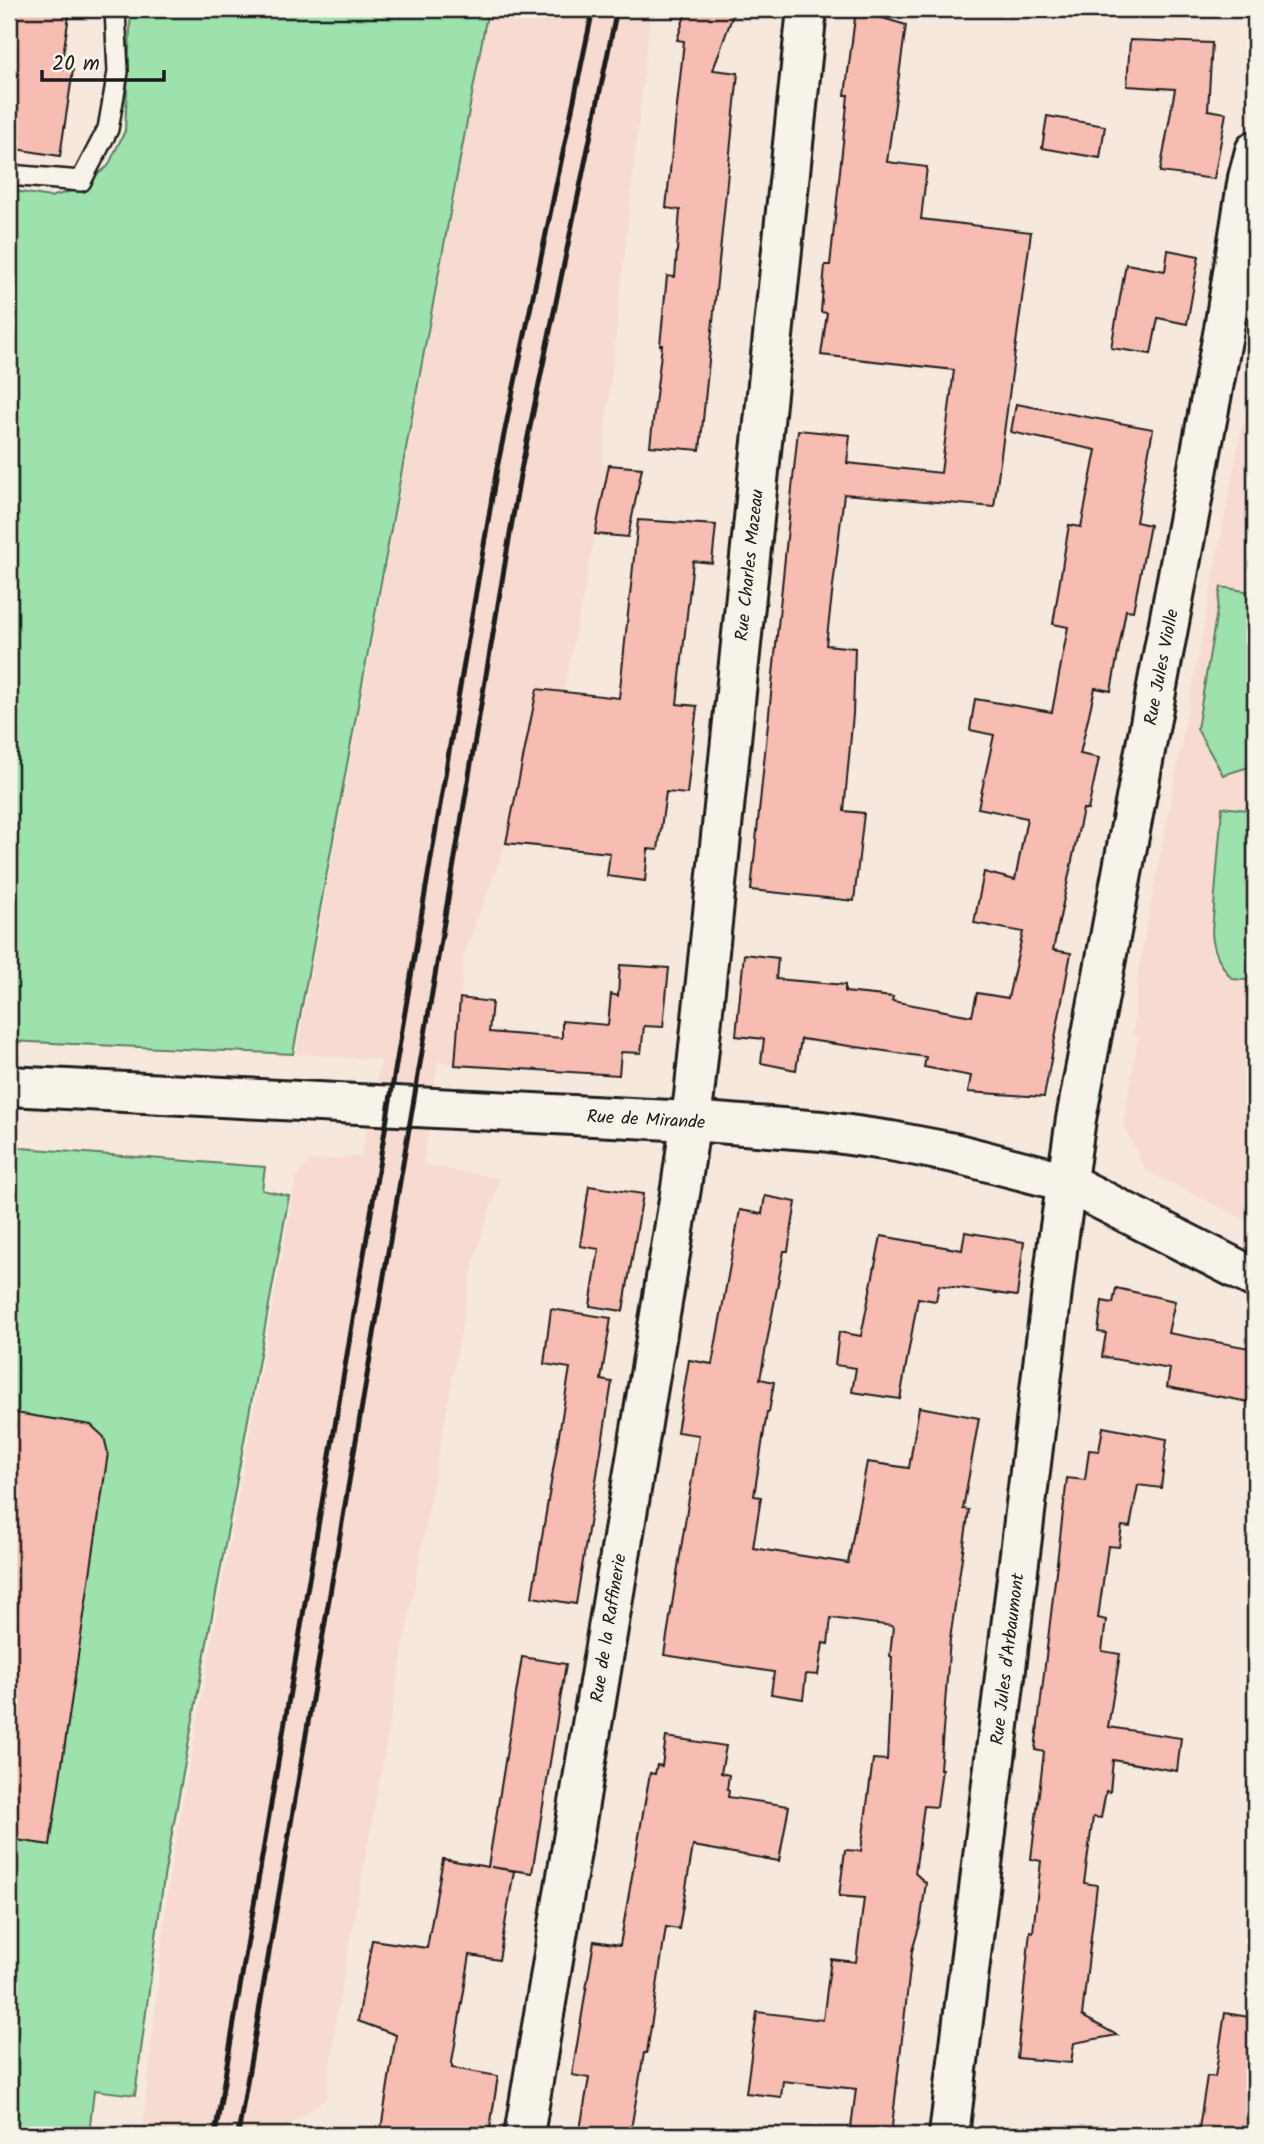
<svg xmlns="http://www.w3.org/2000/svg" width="1264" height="2144" font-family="Kalam,sans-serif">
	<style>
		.built { fill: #f7dbd0 }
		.green { fill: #9de1ad; stroke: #5c7e64; stroke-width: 2 }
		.building { fill: #f7bcb2; stroke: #1c1c1c; stroke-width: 2 }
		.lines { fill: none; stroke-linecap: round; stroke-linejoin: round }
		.service-casing { stroke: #1c1c1c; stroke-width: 24 }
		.minor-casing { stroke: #1c1c1c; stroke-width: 44 }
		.secondary-casing { stroke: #1c1c1c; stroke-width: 44 }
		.service { stroke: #f7f3e8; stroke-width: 19 }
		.minor { stroke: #f7f3e8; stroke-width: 38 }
		.secondary { stroke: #f7f3e8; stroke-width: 38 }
		.rail { stroke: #1c1c1c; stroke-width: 5 }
		.labels { text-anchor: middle; stroke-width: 7; stroke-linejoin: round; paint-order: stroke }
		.street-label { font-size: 18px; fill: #1c1c1c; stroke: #f7f3e8 }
	</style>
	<rect width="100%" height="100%" fill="#f7e8dd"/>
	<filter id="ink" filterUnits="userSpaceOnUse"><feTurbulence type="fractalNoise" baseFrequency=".0143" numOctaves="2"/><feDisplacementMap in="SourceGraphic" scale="14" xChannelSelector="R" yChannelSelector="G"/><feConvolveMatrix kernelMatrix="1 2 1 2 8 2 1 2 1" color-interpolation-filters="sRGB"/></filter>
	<g filter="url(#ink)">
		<!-- built -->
		<path class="built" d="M 489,9 L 651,9 L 602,463 L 609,465 L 564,692 L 537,690 L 506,843 L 464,954 L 455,1065 L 438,1062 L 423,1165 L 500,1178 L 474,1260 L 337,2014 L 327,2098 L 276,2135 L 142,2135 L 169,1877 L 296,1177 L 309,1161 L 361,1156 L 381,1060 L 296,1054 Z
			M 1255,424 L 1255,1225 L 1146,1171 L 1123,1125 L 1138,1037 L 1133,1035 L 1138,972 L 1242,425 Z"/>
		<!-- green -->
		<path class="green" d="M 131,9 L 488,9 L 293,1054 L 9,1041 L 9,190 L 50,197 L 79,189 L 108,166 L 125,131 Z
			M 1221,587 L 1251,592 L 1252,766 L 1223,775 L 1197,729 Z
			M 1222,807 L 1255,811 L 1255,873 L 1250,916 L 1255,917 L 1255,981 L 1232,979 C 1220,964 1213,951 1212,932 Z
			M 9,1147 L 265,1167 L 262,1190 L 289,1196 L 164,1877 L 135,2095 L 94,2090 L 89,2135 L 9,2135 Z"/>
		<!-- building -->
		<path class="building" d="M 9,9 L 70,9 L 61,68 L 73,70 L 60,156 L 9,148 Z
			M 687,9 L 735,9 L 713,70 L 738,73 L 700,450 L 650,446 L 662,345 L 660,345 L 667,276 L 675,277 L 680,210 L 666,208 L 684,41 L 677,40 Z
			M 856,10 L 906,25 L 887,162 L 927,167 L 921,219 L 1031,232 L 994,507 L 844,494 L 826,645 L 855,648 L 853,714 L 844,811 L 864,813 L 854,901 L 751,890 L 798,430 L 850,435 L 847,463 L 941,473 L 954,370 L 821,355 L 827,313 L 821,312 L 825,265 L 830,265 L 848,95 L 845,95 Z
			M 1130,40 L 1212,43 L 1208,110 L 1226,113 L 1214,179 L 1160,172 L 1175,89 L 1127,86 Z
			M 1047,116 L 1105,126 L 1100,158 L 1042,148 Z
			M 1168,250 L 1199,256 L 1187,324 L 1158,318 L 1151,354 L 1111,348 L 1126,264 L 1165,271 Z
			M 1016,404 L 1153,429 L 1136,522 L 1150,525 L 1133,611 L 1126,610 L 1111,691 L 1095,688 L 1080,754 L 1099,758 L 1088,810 L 1083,809 L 1053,950 L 1071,953 L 1044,1097 L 968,1092 L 971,1076 L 924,1067 L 926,1057 L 801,1039 L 796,1070 L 761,1063 L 764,1039 L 736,1036 L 744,954 L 778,958 L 776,979 L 845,985 L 845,992 L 893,997 L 892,1001 L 972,1016 L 977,993 L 1008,998 L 1023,932 L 974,923 L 984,872 L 1015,880 L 1027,818 L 978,808 L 994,735 L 970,730 L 975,699 L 1052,712 L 1068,627 L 1053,624 L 1066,543 L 1069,525 L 1081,527 L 1096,450 L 1011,432 Z
			M 609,465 L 642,468 L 628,537 L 595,534 Z
			M 638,520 L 716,525 L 712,563 L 693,561 L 677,704 L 697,706 L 687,794 L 666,792 L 658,850 L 648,849 L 645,881 L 607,876 L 610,853 L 506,843 L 537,689 L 619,698 Z
			M 620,965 L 669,968 L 663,1027 L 644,1026 L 641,1053 L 621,1052 L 619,1075 L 455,1065 L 460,998 L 492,1002 L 489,1032 L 562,1038 L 562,1021 L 608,1025 L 611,994 L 618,996 Z
			M 589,1186 L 643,1194 L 623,1311 L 590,1306 L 599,1249 L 580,1246 Z
			M 765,1196 L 796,1202 L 788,1251 L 784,1251 L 760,1379 L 774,1382 L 769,1412 L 767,1412 L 754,1496 L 761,1497 L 753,1548 L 848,1563 L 867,1462 L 909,1468 L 919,1407 L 979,1418 L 963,1509 L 969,1510 L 950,1639 L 940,1769 L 942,1769 L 937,1807 L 924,1806 L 915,1873 L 926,1883 L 920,1924 L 912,1951 L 891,2135 L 850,2135 L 856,2089 L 783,2081 L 781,2097 L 746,2093 L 757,2012 L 823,2020 L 831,1959 L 856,1962 L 864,1898 L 839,1896 L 845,1850 L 861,1851 L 873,1759 L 887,1760 L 892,1657 L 890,1656 L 893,1626 L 831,1618 L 828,1644 L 823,1643 L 818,1675 L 806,1674 L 803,1699 L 771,1694 L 774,1672 L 664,1655 L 699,1435 L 677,1432 L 689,1360 L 712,1364 L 740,1210 L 762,1214 Z
			M 965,1232 L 1024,1242 L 1017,1296 L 939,1285 L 936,1301 L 918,1298 L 900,1399 L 852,1392 L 856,1368 L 835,1365 L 839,1332 L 861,1336 L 881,1236 L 962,1250 Z
			M 1116,1288 L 1175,1301 L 1168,1333 L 1255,1349 L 1255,1403 L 1167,1387 L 1170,1369 L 1102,1357 L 1106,1333 L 1098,1332 L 1102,1301 L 1113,1303 Z
			M 551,1309 L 611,1318 L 601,1380 L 612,1382 L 576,1604 L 532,1597 L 570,1368 L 544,1364 Z
			M 9,1412 L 91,1425 L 104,1437 L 108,1453 L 50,1845 L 9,1839 Z
			M 1103,1427 L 1167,1439 L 1161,1488 L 1138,1485 L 1130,1527 L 1122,1526 L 1119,1547 L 1108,1546 L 1098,1618 L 1106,1620 L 1102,1651 L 1120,1654 L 1108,1727 L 1181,1738 L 1177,1771 L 1113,1760 L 1110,1792 L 1106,1791 L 1101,1818 L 1093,1817 L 1084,1883 L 1097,1885 L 1082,2016 L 1117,2035 L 1074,2043 L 1071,2063 L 1017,2058 L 1030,1931 L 1033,1932 L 1041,1861 L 1031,1859 L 1044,1752 L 1035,1750 L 1067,1478 L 1085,1480 L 1089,1450 L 1099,1451 Z
			M 522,1657 L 566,1664 L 532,1873 L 491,1867 L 514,1871 L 499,1960 L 470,1955 L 452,2062 L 452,2068 L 498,2076 L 489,2135 L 380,2135 L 396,2035 L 358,2021 L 372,1940 L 427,1948 L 443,1859 L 488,1867 Z
			M 666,1737 L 726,1746 L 721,1773 L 729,1775 L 727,1790 L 729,1791 L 728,1797 L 789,1806 L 779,1861 L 693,1846 L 679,1929 L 666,1927 L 647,2053 L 644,2053 L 630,2135 L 579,2135 L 589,2078 L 572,2075 L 594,1941 L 620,1945 L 650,1773 L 655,1774 L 657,1765 L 662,1766 Z
			M 1225,2013 L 1255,2018 L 1255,2107 L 1251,2135 L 1198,2135 L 1207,2076 L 1215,2077 Z"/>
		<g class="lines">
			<!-- service casing -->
			<g class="service-casing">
				<path id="service" d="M 9,175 L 81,181 L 108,129 L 118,72 L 115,9"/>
			</g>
			<!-- minor casing -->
			<g class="minor-casing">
				<path id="minor" d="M 524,2135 L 681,1188 L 694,1096 L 807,9
					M 949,2135 L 1059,1234 L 1076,1119 L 1224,329 L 1248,178 L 1255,151"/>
			</g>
			<!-- secondary casing -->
			<g class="secondary-casing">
				<path id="secondary" d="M 9,1086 L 690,1121 L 822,1131 L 891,1141 L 954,1153 L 1066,1182 L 1255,1278"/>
			</g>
			<!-- service -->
			<use href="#service" class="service"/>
			<!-- minor -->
			<use href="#minor" class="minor"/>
			<!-- secondary -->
			<use href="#secondary" class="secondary"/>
			<!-- rail -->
			<path class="rail" d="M 215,2135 L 497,468 L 593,9
				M 238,2135 L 520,475 L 617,9"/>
		</g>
	</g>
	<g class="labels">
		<!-- street labels -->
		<g class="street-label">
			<text transform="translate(749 565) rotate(-84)" y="6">Rue Charles Mazeau</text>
			<text transform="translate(1161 667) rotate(-79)" y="6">Rue Jules Violle</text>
			<text transform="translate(646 1119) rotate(3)" y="6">Rue de Mirande</text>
			<text transform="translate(608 1628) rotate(-81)" y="6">Rue de la Raffinerie</text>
			<text transform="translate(1007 1659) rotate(-83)" y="6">Rue Jules d'Arbaumont</text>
		</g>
	</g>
	<!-- margin -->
	<rect width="1264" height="2144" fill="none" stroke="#f7f3e8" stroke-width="35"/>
	<rect x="18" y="18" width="1229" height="2109" fill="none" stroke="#1c1c1c" stroke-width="2.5" filter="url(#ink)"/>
	<!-- scale -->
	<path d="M42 70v10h122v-10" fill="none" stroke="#1c1c1c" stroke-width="3.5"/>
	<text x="52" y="70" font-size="21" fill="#1c1c1c" stroke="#f7f3e8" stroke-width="5" paint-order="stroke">20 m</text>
</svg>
